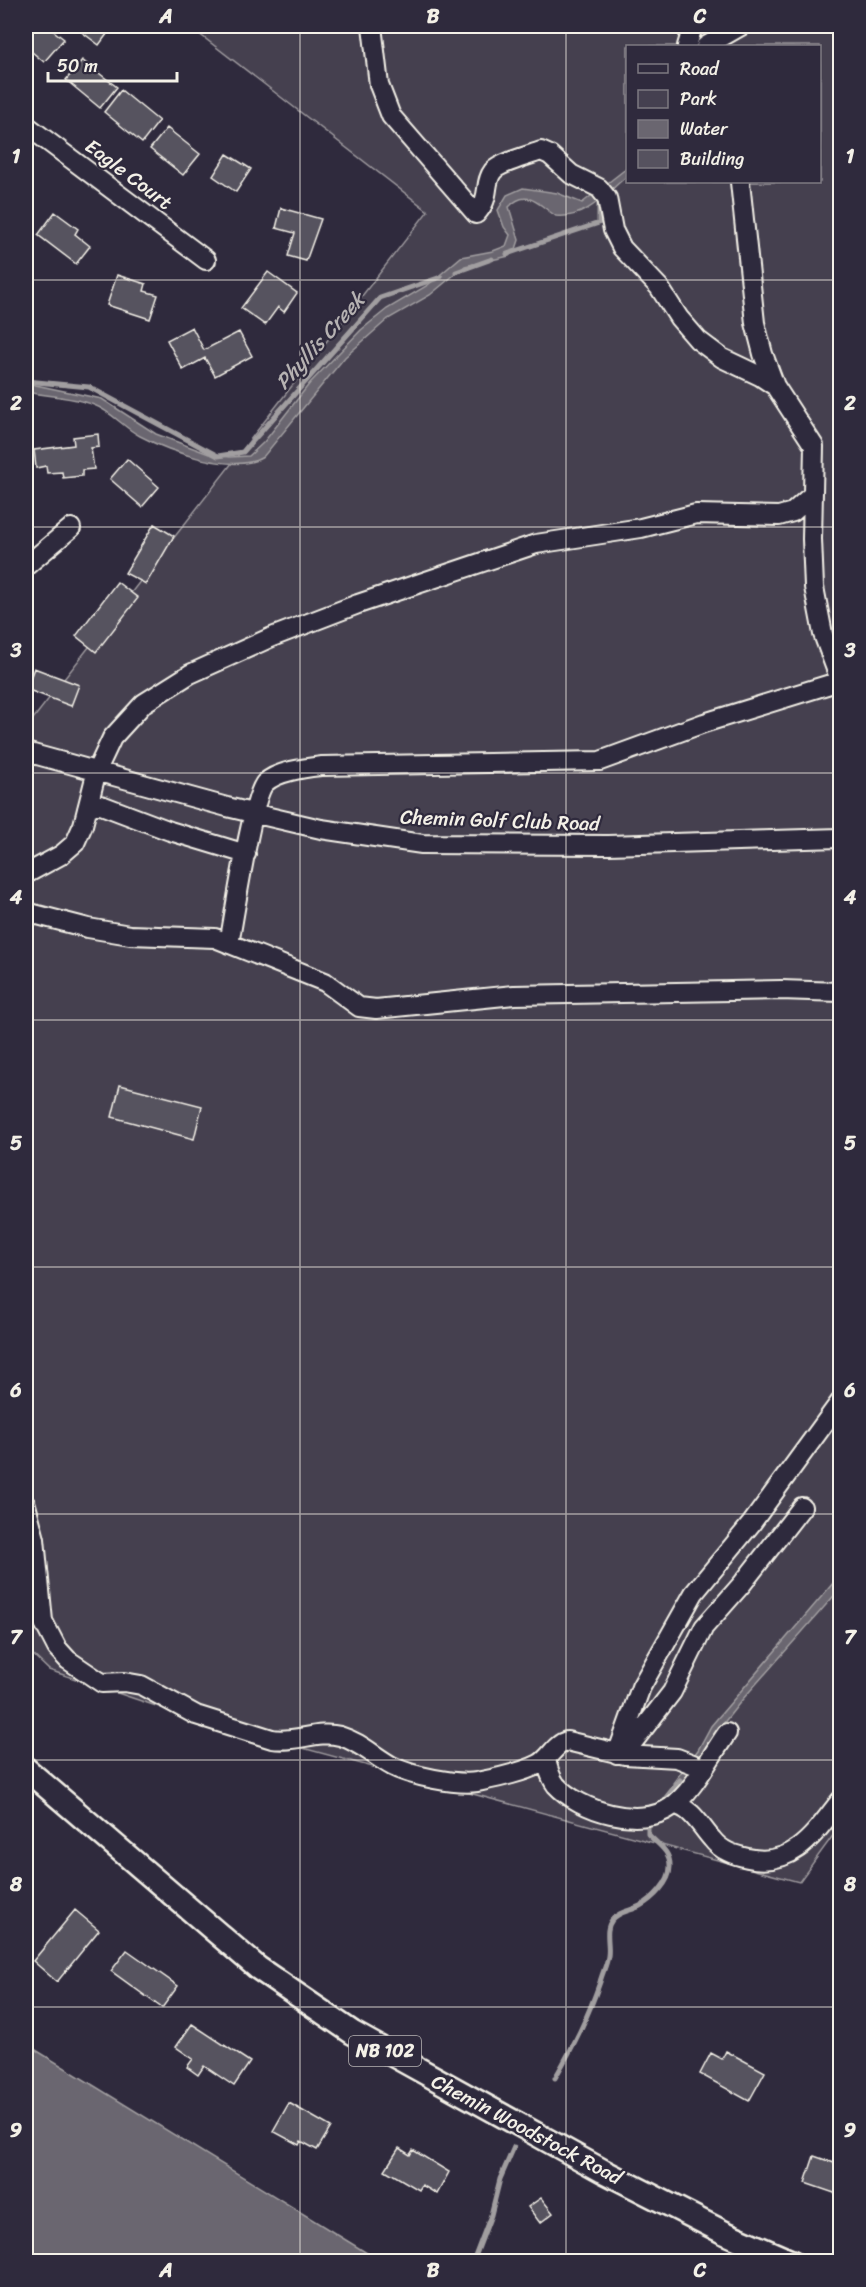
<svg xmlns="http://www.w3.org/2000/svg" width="866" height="2287" font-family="Sriracha,sans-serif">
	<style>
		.green { fill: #454050; stroke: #9c989c; stroke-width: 1.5; fill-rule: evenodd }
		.water { fill: #6a6670; stroke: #a19ea0; stroke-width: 1.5 }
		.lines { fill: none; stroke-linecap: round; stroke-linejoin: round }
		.stream { stroke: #a19ea0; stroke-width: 5 }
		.building { fill: #56525f; stroke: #f4f1e8; stroke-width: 1.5 }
		.minor-casing { stroke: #f4f1e8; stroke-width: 22 }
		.major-casing { stroke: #f4f1e8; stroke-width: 27 }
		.minor { stroke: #2f2a3d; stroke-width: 18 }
		.major { stroke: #2f2a3d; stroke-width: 22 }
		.grid { fill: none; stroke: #f4f1e8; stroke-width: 1.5; stroke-opacity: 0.55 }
		.labels { text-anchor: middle; stroke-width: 4.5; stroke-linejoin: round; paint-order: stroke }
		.shield { fill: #2f2a3d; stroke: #b9b5b5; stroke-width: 1.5 }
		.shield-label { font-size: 18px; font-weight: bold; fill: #f4f1e8 }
		.street-label { font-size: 20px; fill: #f4f1e8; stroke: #2f2a3d }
		.water-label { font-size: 21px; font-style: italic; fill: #b6b2b2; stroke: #2f2a3d }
		.neatline { fill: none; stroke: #f4f1e8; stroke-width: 2 }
		.grid-label { font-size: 20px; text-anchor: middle; font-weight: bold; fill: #f4f1e8 }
	</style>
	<rect width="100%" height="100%" fill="#2f2a3d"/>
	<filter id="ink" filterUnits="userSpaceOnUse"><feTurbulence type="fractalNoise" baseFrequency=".0167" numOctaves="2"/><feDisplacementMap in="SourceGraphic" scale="12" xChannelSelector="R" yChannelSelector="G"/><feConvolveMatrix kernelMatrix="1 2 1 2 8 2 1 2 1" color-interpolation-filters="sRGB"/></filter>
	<g filter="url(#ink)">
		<!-- green -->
		<path class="green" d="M 189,26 L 840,26 L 840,1826 L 799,1882 L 195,1719 L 49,1670 L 26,1648 L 26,728 L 428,211 ZM 628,46 L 820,46 L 820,182 L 628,182 Z"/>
		<!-- water -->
		<path class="water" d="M 627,168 L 627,176 C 605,194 587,219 556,216 C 540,206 527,187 509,207 L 519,240 L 516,249 L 509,256 L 465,266 L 430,295 L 388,319 L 345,357 L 263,457 C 234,475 168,451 140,436 C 124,428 111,411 94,405 C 74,397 47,396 26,392 L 26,383 L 102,399 L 156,434 L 209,454 L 230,457 L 249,456 L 264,442 L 310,383 L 361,330 L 387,309 L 428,285 L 461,257 L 493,251 L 506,246 L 510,235 L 504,227 L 498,210 L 507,195 L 523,188 L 557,193 L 582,203 Z
			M 840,1575 L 840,1589 L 742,1700 L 715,1734 L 680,1788 L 673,1783 L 698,1750 L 711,1726 Z
			M 26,2044 L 349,2242 L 380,2261 L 26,2261 Z"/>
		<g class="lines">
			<!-- stream -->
			<path class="stream" d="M 507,254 L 599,223 L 599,195
				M 456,272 L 492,259
				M 26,381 L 89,387 L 218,456 L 243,452 L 380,298 L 441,277
				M 660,1805 L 680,1780
				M 555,2078 C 574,2045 587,2019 600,1982 C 602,1974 607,1964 608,1956 C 610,1944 604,1930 612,1920 C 619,1911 631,1911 640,1906 C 653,1899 670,1882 670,1867 C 671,1851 657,1844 648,1834 L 648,1825
				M 473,2262 L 491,2215 L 500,2179 L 514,2147"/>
		</g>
		<!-- building -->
		<path class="building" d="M 26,26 L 47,26 L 64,39 L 44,62 L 26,47 Z
			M 83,26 L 113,26 L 99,45 L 79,30 Z
			M 82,60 L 117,87 L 100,108 L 66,80 Z
			M 121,90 L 159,121 L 142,143 L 104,112 Z
			M 167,128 L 200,154 L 183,175 L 150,149 Z
			M 227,154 L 251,169 L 236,192 L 213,176 Z
			M 281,208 L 321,219 L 306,261 L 288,256 L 295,233 L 276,228 Z
			M 55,212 L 78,229 L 75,234 L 90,246 L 76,264 L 38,235 Z
			M 268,272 L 297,293 L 284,312 L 278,307 L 265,325 L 241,308 Z
			M 117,275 L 146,284 L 144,291 L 158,295 L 150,319 L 107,305 Z
			M 192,327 L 204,350 L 239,332 L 252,356 L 215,376 L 205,358 L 183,370 L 167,340 Z
			M 98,434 L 99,447 L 91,448 L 94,469 L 82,470 L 82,476 L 63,478 L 62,472 L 47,473 L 46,466 L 36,468 L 34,450 L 74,445 L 73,437 Z
			M 127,459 L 159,487 L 142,507 L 110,479 Z
			M 154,524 L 174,536 L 146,584 L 125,573 Z
			M 117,582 L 138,598 L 96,652 L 76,636 Z
			M 34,668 L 79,685 L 71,706 L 26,689 Z
			M 120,1085 L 202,1106 L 194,1139 L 112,1117 Z
			M 75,1910 L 99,1930 L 57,1982 L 33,1961 Z
			M 127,1950 L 178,1986 L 162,2008 L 111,1971 Z
			M 192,2024 L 250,2062 L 234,2086 L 204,2066 L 198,2075 L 187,2067 L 193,2059 L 176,2047 Z
			M 726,2051 L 765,2072 L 749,2101 L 700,2074 L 711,2053 L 722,2059 Z
			M 289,2103 L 331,2127 L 317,2150 L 301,2141 L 299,2145 L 273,2131 Z
			M 399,2148 L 410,2155 L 413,2150 L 449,2172 L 437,2194 L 422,2185 L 419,2190 L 385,2170 Z
			M 814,2156 L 840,2165 L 840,2195 L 805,2183 Z
			M 541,2198 L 553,2213 L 540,2223 L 528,2207 Z"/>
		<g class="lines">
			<!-- minor casing -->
			<g class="minor-casing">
				<path id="minor" d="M 372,26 L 379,85 L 391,116 L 476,214 C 492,197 483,184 493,171 C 500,163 530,155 541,151 L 550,155 L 571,174 L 599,188 L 607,198 L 613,230 L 622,248 L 659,287 L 679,318 L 698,340 L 722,358 L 760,376 L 775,386
					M 687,46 L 693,26
					M 706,46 L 741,26
					M 26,125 L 206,260
					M 740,182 L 755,323 L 763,354 L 775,386 L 814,446 L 812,539 L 814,587 L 823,634 L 840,680
					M 26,566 L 71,528
					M 26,752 L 227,807 L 321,829 L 422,844 L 608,845 L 840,838
					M 87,809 L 96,804 L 104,806 L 170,831 L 246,854
					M 26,874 L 61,855 L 75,843 L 83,825 L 97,770 L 112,738 L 144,703 L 190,674 L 272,637 L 358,604 L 536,544 L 641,528 L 696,514 L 779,516 L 793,512 L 812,495
					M 26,912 L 88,928 L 130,935 L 215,938 L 325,982 L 359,1007 L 376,1009 L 514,995 L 781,990 L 840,992
					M 229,944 C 234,918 252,796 265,783 C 277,771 305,768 322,766 L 600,761 L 704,723 L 840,681
					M 26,1505 L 35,1539 L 43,1621 L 57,1648 L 68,1660 L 102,1683 L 124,1682 L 141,1685 L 196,1715 L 272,1739 C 296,1743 317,1730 340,1736 C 360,1742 374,1756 392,1766 C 411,1776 456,1785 477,1782 C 496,1778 522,1773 539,1764 C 550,1758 555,1744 567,1741 L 625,1755 L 677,1758 L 703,1768
					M 617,1754 L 641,1687 L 694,1593 L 751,1524 L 840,1402
					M 617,1754 L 634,1741 L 672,1692 L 704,1627 L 742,1584 L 802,1507
					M 546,1759 C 548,1769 550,1777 556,1785 C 580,1811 640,1829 671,1807 C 693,1792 711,1755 727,1733
					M 675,1805 C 692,1808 701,1827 712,1839 C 721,1851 734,1855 748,1858 C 794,1868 815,1833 840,1801"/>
			</g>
			<!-- major casing -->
			<g class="major-casing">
				<path id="major" d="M 26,1769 L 258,1968 L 353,2033 L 603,2171 L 725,2233 L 792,2262"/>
			</g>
			<!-- minor -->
			<use href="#minor" class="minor"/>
			<!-- major -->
			<use href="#major" class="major"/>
		</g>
	</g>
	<!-- grid -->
	<path class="grid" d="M 300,26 L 300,2262M 566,26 L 566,2262M 26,280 L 840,280M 26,527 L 840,527M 26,773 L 840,773M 26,1020 L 840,1020M 26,1267 L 840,1267M 26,1514 L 840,1514M 26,1760 L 840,1760M 26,2007 L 840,2007"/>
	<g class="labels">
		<!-- shield labels -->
		<rect class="shield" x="349" y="2036" width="72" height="30" rx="4.5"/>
		<g class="shield-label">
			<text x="385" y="2057">NB 102</text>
		</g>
		<!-- street labels -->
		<g class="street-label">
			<text transform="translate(129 174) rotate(37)" y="7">Eagle Court</text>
			<text transform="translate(500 820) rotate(2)" y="7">Chemin Golf Club Road</text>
			<text transform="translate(527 2129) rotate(28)" y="7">Chemin Woodstock Road</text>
		</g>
		<!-- water labels -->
		<g class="water-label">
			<text transform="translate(320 341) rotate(-48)" y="7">Phyllis Creek</text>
		</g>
	</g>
	<!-- margin -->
	<rect width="866" height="2287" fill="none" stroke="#2f2a3d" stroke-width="66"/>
	<!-- legend -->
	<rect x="626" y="45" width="195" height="138" fill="#2f2a3d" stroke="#7e7a81" stroke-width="1.5"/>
	<rect x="638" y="64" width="30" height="9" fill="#2f2a3d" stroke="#7e7a81" stroke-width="1.5"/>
	<text x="680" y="75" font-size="18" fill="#f4f1e8">Road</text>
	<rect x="638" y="90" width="30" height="18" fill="#454050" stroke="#7e7a81" stroke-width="1.5"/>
	<text x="680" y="105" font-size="18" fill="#f4f1e8">Park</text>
	<rect x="638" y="120" width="30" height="18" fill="#6a6670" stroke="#7e7a81" stroke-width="1.5"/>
	<text x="680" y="135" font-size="18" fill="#f4f1e8">Water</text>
	<rect x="638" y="150" width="30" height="18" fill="#56525f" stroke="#7e7a81" stroke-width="1.5"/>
	<text x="680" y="165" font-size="18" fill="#f4f1e8">Building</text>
	<!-- scale -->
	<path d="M48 72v9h129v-9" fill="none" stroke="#f4f1e8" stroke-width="3"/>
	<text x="57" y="72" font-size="18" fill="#f4f1e8" stroke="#2f2a3d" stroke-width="4.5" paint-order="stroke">50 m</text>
	<rect x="33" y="33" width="800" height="2221" class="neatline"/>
	<g class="grid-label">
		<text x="166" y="23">A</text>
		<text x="433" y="23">B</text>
		<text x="700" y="23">C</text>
		<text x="16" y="163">1</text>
		<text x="850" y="163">1</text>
		<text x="16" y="410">2</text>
		<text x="850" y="410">2</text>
		<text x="16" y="657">3</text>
		<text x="850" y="657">3</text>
		<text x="16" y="904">4</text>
		<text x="850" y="904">4</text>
		<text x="16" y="1150">5</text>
		<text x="850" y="1150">5</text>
		<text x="16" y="1397">6</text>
		<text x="850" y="1397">6</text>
		<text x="16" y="1644">7</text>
		<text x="850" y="1644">7</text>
		<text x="16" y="1891">8</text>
		<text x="850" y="1891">8</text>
		<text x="16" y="2137">9</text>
		<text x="850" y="2137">9</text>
		<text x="166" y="2277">A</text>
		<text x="433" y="2277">B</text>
		<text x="700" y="2277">C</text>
	</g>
</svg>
